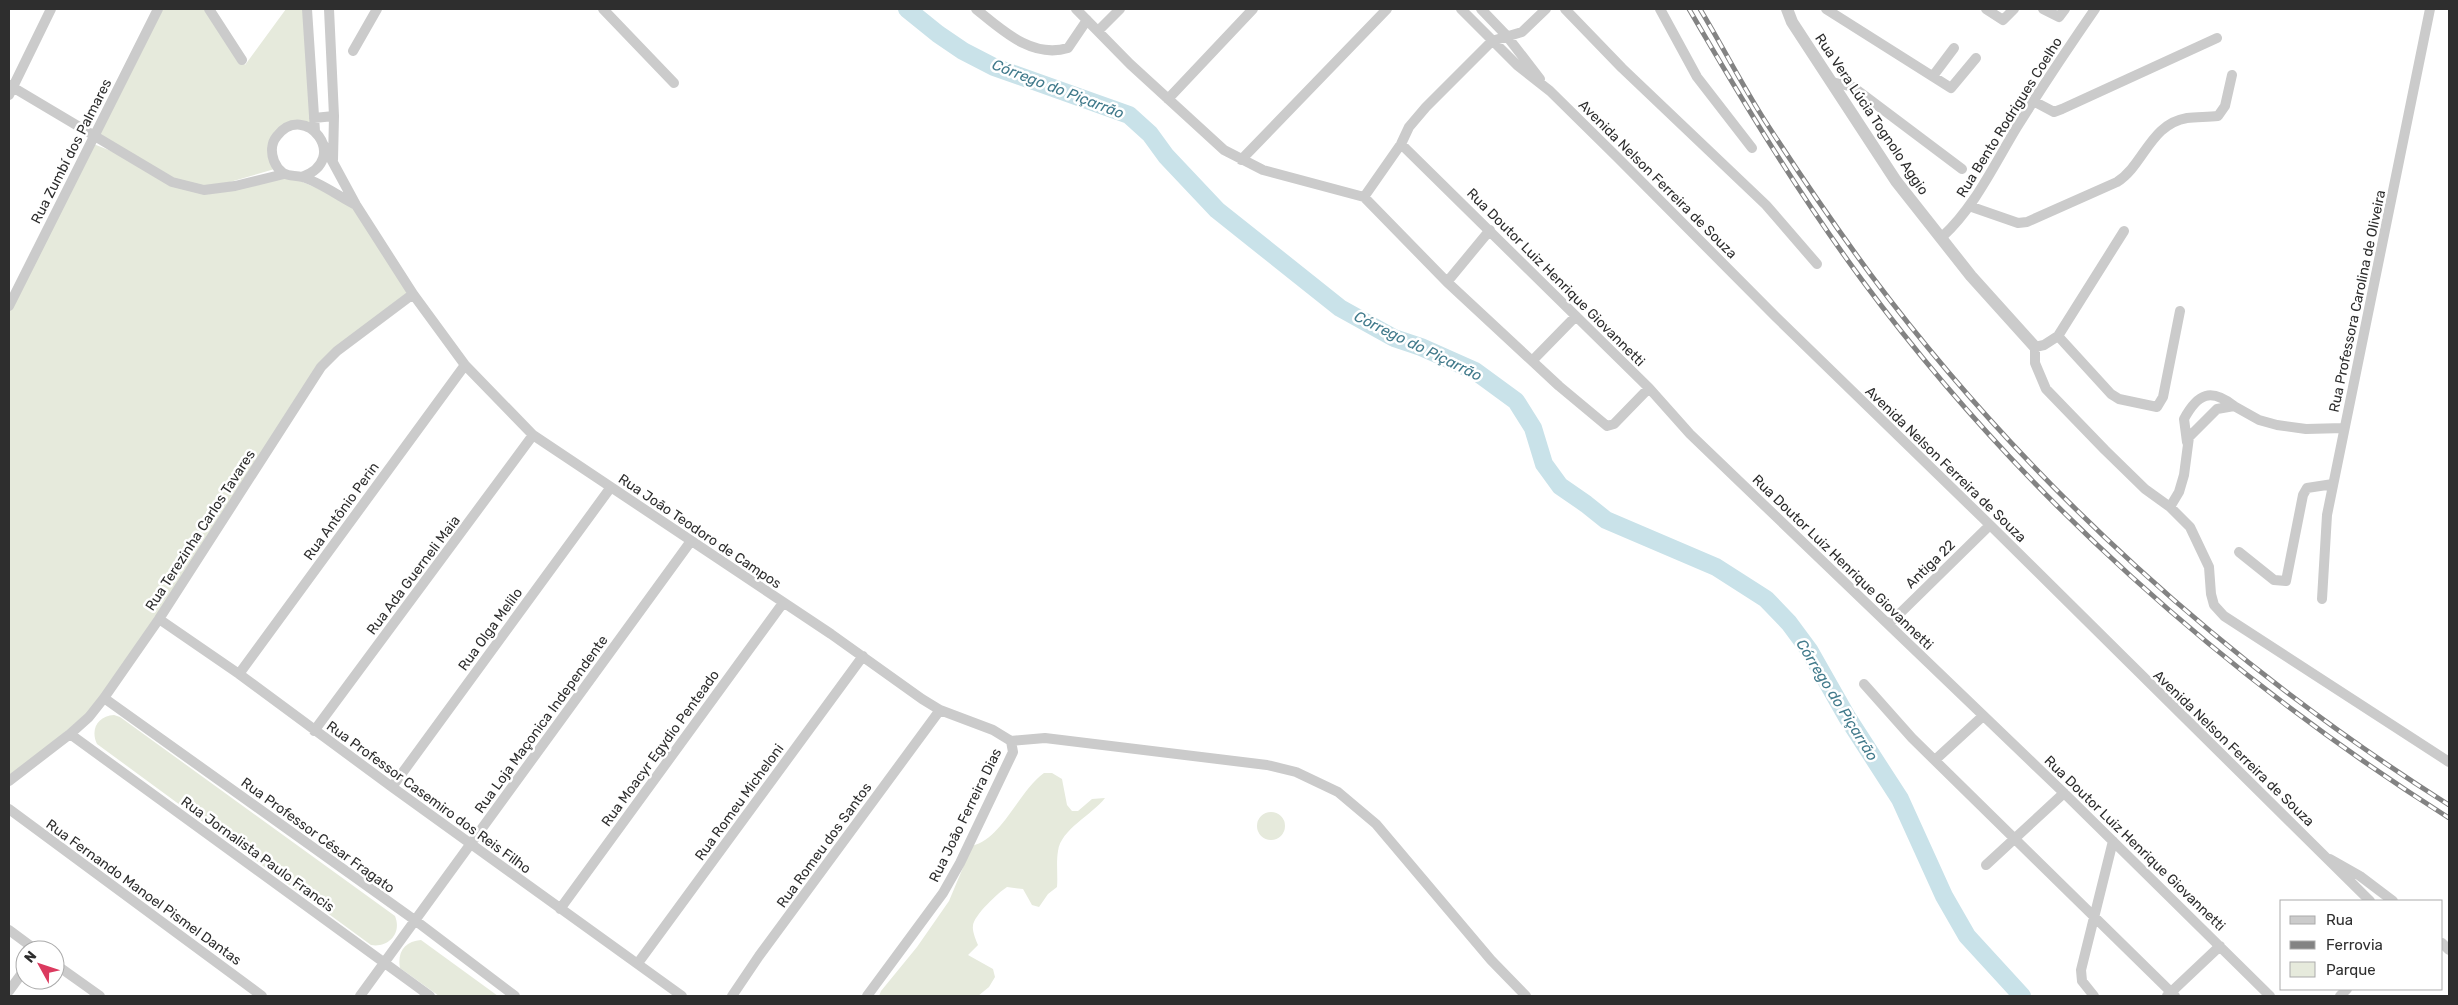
<svg xmlns="http://www.w3.org/2000/svg" width="2458" height="1005" font-family="Rubik,sans-serif">
	<style>
		.green { fill: #e6eadc }
		.lines { fill: none; stroke-linecap: round; stroke-linejoin: round }
		.river { stroke: #c9e2e9; stroke-width: 18 }
		.minor { stroke: #cbcbcb; stroke-width: 10 }
		.tertiary { stroke: #cbcbcb; stroke-width: 12 }
		.rail-casing { stroke: #838383; stroke-width: 5 }
		.rail { stroke: #fff; stroke-width: 3; stroke-dasharray: 9; stroke-linecap: butt }
		.labels { text-anchor: middle; stroke-width: 5; stroke-linejoin: round; paint-order: stroke }
		.street-label { font-size: 14px; fill: #2e2e2e; stroke: #fff }
		.water-label { font-size: 15px; font-style: italic; fill: #417a8b; stroke: #fff }
	</style>
	<rect width="100%" height="100%" fill="#fff"/>
	<!-- green -->
	<path class="green" d="M 158,9 L 209,9 L 245,65 L 286,9 L 307,9 L 314,130 L 300,125 L 275,139 L 278,168 L 209,188 L 284,174 L 356,205 L 413,294 L 337,351 L 177,595 L 161,625 L 156,626 L 104,698 L 9,781 L 9,311 L 91,143 L 129,158 L 93,135 Z
		M 114,715 L 120,717 L 395,916 C 402,933 389,948 371,945 L 97,744 C 90,729 98,716 114,715 Z
		M 1044,773 L 1052,773 L 1062,779 L 1067,805 L 1072,811 L 1078,811 L 1092,799 L 1105,798 C 1092,815 1061,829 1058,851 C 1056,863 1058,876 1057,887 L 1048,894 L 1039,907 L 1032,905 L 1023,889 L 1007,887 C 999,892 973,916 973,926 C 972,931 976,940 978,945 L 968,955 L 993,969 L 995,977 L 989,987 L 978,996 L 879,996 L 881,991 L 917,947 L 949,901 L 972,846 C 1003,838 1018,792 1044,773 Z
		M1257 826a14 14 0 1 1 28 0a14 14 0 1 1-28 0Z
		M 421,940 L 498,996 L 439,996 L 400,968 C 397,952 405,941 421,940 Z"/>
	<g class="lines">
		<!-- river -->
		<path class="river" d="M 907,9 L 938,34 L 963,51 L 994,67 L 1129,115 L 1150,134 L 1166,156 L 1217,210 L 1340,308 L 1394,338 L 1421,347 L 1475,371 L 1516,401 L 1533,428 L 1544,464 L 1560,486 L 1586,504 L 1606,520 L 1716,567 L 1766,599 L 1789,623 L 1809,650 L 1847,717 L 1900,799 L 1944,896 L 1967,936 L 2022,996"/>
		<!-- minor -->
		<path class="minor" d="M 209,9 L 242,60
			M 307,9 L 315,131
			M 329,9 L 334,116 L 333,160
			M 603,9 L 674,83
			M 976,9 C 1002,30 1032,59 1068,48 L 1087,20
			M 1076,9 L 1130,64 L 1224,150 L 1263,170 L 1364,197 L 1447,282 L 1559,386 L 1607,426 L 1614,424 L 1649,388
			M 1461,9 L 1517,65 L 1550,91 L 1617,157 L 1776,317 L 1990,525 L 2370,901
			M 1481,9 L 1506,35 L 1540,79
			M 1565,9 L 1622,68 L 1766,205 L 1817,264
			M 1660,9 L 1697,77 L 1752,148
			M 1826,9 L 1951,88 L 1976,58
			M 1986,9 L 2003,20 L 2014,9
			M 2043,9 L 2059,17 L 2065,9
			M 1098,31 L 1120,9
			M 353,51 L 377,9
			M 1933,76 L 1954,48
			M 1832,82 L 1853,87 L 1962,169
			M 9,85 L 172,182 L 204,190 L 235,186 L 284,174
			M 9,95 L 51,9
			M 1168,99 L 1253,9
			M 2033,101 L 2054,112 L 2062,109 L 2217,38
			M 314,118 L 334,116
			M 323,144 L 356,205 L 413,294 L 465,365 L 533,435 L 831,634 L 922,699 L 940,710 L 993,730 L 1011,741
			M 1401,144 L 1649,388 L 1690,434 L 2064,793 L 2270,996
			M 1241,160 L 1387,9
			M 302,177 C 352,159 305,100 277,136 C 271,143 271,153 274,161 C 276,166 279,170 283,173 C 290,177 295,175 302,177 C 318,181 340,197 356,205
			M 1364,197 L 1401,144 L 1409,127 L 1426,107 L 1492,41 L 1522,32 L 1546,9
			M 1969,206 L 2018,223 L 2027,222 L 2117,182 C 2144,165 2150,124 2187,118 C 2197,117 2208,117 2218,116 L 2225,106 L 2232,75
			M 2124,231 L 2058,336 L 2044,345 L 2035,347 L 2035,363 L 2046,389 L 2105,450 L 2145,489 L 2170,507 L 2190,527 L 2209,567 L 2211,594 L 2214,605 L 2224,616 L 2449,762
			M 1942,237 C 1974,208 1994,165 2017,127 C 2042,87 2068,48 2095,9
			M 1447,282 L 1490,230
			M 9,306 L 158,9
			M 2058,336 L 2111,394 L 2119,399 L 2157,407 L 2163,397 L 2180,311
			M 1532,361 L 1576,316
			M 2187,442 L 2184,419 C 2198,393 2211,388 2234,406
			M 2170,507 L 2179,492 L 2184,475 L 2189,437 L 2217,409 L 2234,406 L 2259,420 L 2277,425 L 2306,429 L 2344,428
			M 2239,552 L 2274,580 L 2286,581 L 2303,495 L 2307,488 L 2333,484
			M 2322,599 L 2327,515 L 2430,9
			M 159,619 L 239,674 L 392,787 L 682,996
			M 1889,624 L 1990,525
			M 239,674 L 465,365
			M 1864,684 L 1912,738 L 2175,996
			M 104,698 L 416,921 L 515,996
			M 314,731 L 533,435
			M 70,734 L 430,996
			M 1011,741 L 1045,738 L 1267,765 L 1296,772 L 1338,792 L 1376,824 L 1491,960 L 1526,996
			M 1935,760 L 1983,716
			M 9,781 L 70,734 L 89,717 L 104,698 L 159,619 L 321,367 L 337,351 L 413,294
			M 392,787 L 611,487
			M 9,809 L 262,996
			M 2330,859 L 2360,876 L 2393,901
			M 1986,865 L 2064,793
			M 560,909 L 783,603
			M 9,930 L 36,950
			M 2442,943 L 2449,950
			M 638,963 L 863,656
			M 55,964 L 100,996
			M 9,991 L 25,969
			M 360,996 L 691,541
			M 732,996 L 759,956 L 940,710
			M 867,996 L 943,893 L 960,863 L 1013,752 L 1011,741
			M 2094,996 L 2082,981 L 2081,970 L 2113,841
			M 2167,996 L 2220,946
			M 2340,996 L 2347,989"/>
		<!-- tertiary -->
		<path class="tertiary" d="M 1787,9 L 1792,22 L 1896,181 L 1971,276 L 2035,347"/>
		<!-- rail casing -->
		<g class="rail-casing">
			<path id="rail" d="M 1689,9 C 1743,102 1798,193 1862,280 C 2020,494 2225,676 2449,818
				M 1700,9 C 1723,47 1743,87 1767,124 C 1800,175 1835,226 1871,275 C 2027,484 2229,666 2449,805"/>
		</g>
		<!-- rail -->
		<use href="#rail" class="rail"/>
	</g>
	<g class="labels">
		<!-- street labels -->
		<g class="street-label">
			<text transform="translate(1872 114) rotate(56)" y="5">Rua Vera Lúcia Tognolo Aggio</text>
			<text transform="translate(2009 117) rotate(-58)" y="5">Rua Bento Rodrigues Coelho</text>
			<text transform="translate(71 151) rotate(-63)" y="5">Rua Zumbí dos Palmares</text>
			<text transform="translate(1658 179) rotate(45)" y="5">Avenida Nelson Ferreira de Souza</text>
			<text transform="translate(1556 277) rotate(45)" y="5">Rua Doutor Luiz Henrique Giovannetti</text>
			<text transform="translate(2357 301) rotate(-78)" y="5">Rua Professora Carolina de Oliveira</text>
			<text transform="translate(1946 464) rotate(44)" y="5">Avenida Nelson Ferreira de Souza</text>
			<text transform="translate(341 511) rotate(-54)" y="5">Rua Antônio Perin</text>
			<text transform="translate(200 530) rotate(-57)" y="5">Rua Terezinha Carlos Tavares</text>
			<text transform="translate(700 531) rotate(34)" y="5">Rua João Teodoro de Campos</text>
			<text transform="translate(1843 562) rotate(44)" y="5">Rua Doutor Luiz Henrique Giovannetti</text>
			<text transform="translate(1930 564) rotate(-44)" y="5">Antiga 22</text>
			<text transform="translate(413 575) rotate(-53)" y="5">Rua Ada Guerneli Maia</text>
			<text transform="translate(490 629) rotate(-54)" y="5">Rua Olga Melilo</text>
			<text transform="translate(541 724) rotate(-54)" y="5">Rua Loja Maçonica Independente</text>
			<text transform="translate(660 748) rotate(-54)" y="5">Rua Moacyr Egydio Penteado</text>
			<text transform="translate(2234 748) rotate(44)" y="5">Avenida Nelson Ferreira de Souza</text>
			<text transform="translate(429 797) rotate(36)" y="5">Rua Professor Casemiro dos Reis Filho</text>
			<text transform="translate(739 802) rotate(-54)" y="5">Rua Romeu Micheloni</text>
			<text transform="translate(965 815) rotate(-64)" y="5">Rua João Ferreira Dias</text>
			<text transform="translate(318 835) rotate(36)" y="5">Rua Professor César Fragato</text>
			<text transform="translate(2135 843) rotate(44)" y="5">Rua Doutor Luiz Henrique Giovannetti</text>
			<text transform="translate(824 845) rotate(-54)" y="5">Rua Romeu dos Santos</text>
			<text transform="translate(258 854) rotate(36)" y="5">Rua Jornalista Paulo Francis</text>
			<text transform="translate(144 892) rotate(36)" y="5">Rua Fernando Manoel Pismel Dantas</text>
		</g>
		<!-- water labels -->
		<g class="water-label">
			<text transform="translate(1058 89) rotate(21)" y="5">Córrego do Piçarrão</text>
			<text transform="translate(1418 346) rotate(26)" y="5">Córrego do Piçarrão</text>
			<text transform="translate(1837 700) rotate(58)" y="5">Córrego do Piçarrão</text>
		</g>
	</g>
	<!-- border -->
	<rect width="2458" height="1005" fill="none" stroke="#2e2e2e" stroke-width="20"/>
	<!-- legend -->
	<rect x="2280" y="900" width="162" height="90" fill="#ffffff" stroke="#ababab"/>
	<rect x="2290" y="916" width="25" height="8" fill="#cbcbcb" stroke="#ababab"/>
	<text x="2326" y="925" font-size="15" fill="#2e2e2e">Rua</text>
	<rect x="2290" y="941" width="25" height="8" fill="#838383" stroke="#ababab"/>
	<text x="2326" y="950" font-size="15" fill="#2e2e2e">Ferrovia</text>
	<rect x="2290" y="962" width="25" height="15" fill="#e6eadc" stroke="#ababab"/>
	<text x="2326" y="975" font-size="15" fill="#2e2e2e">Parque</text>
	<!-- north arrow -->
	<g transform="translate(40 965) rotate(310)"><circle r="24" fill="#ffffff" stroke="#ababab"/>
	<path d="M0-4L9 19L0 12L-9 19Z" fill="#db3a5f"/>
	<text y="-8" font-size="14" font-weight="bold" text-anchor="middle" fill="#2e2e2e">N</text>
	</g>
</svg>
